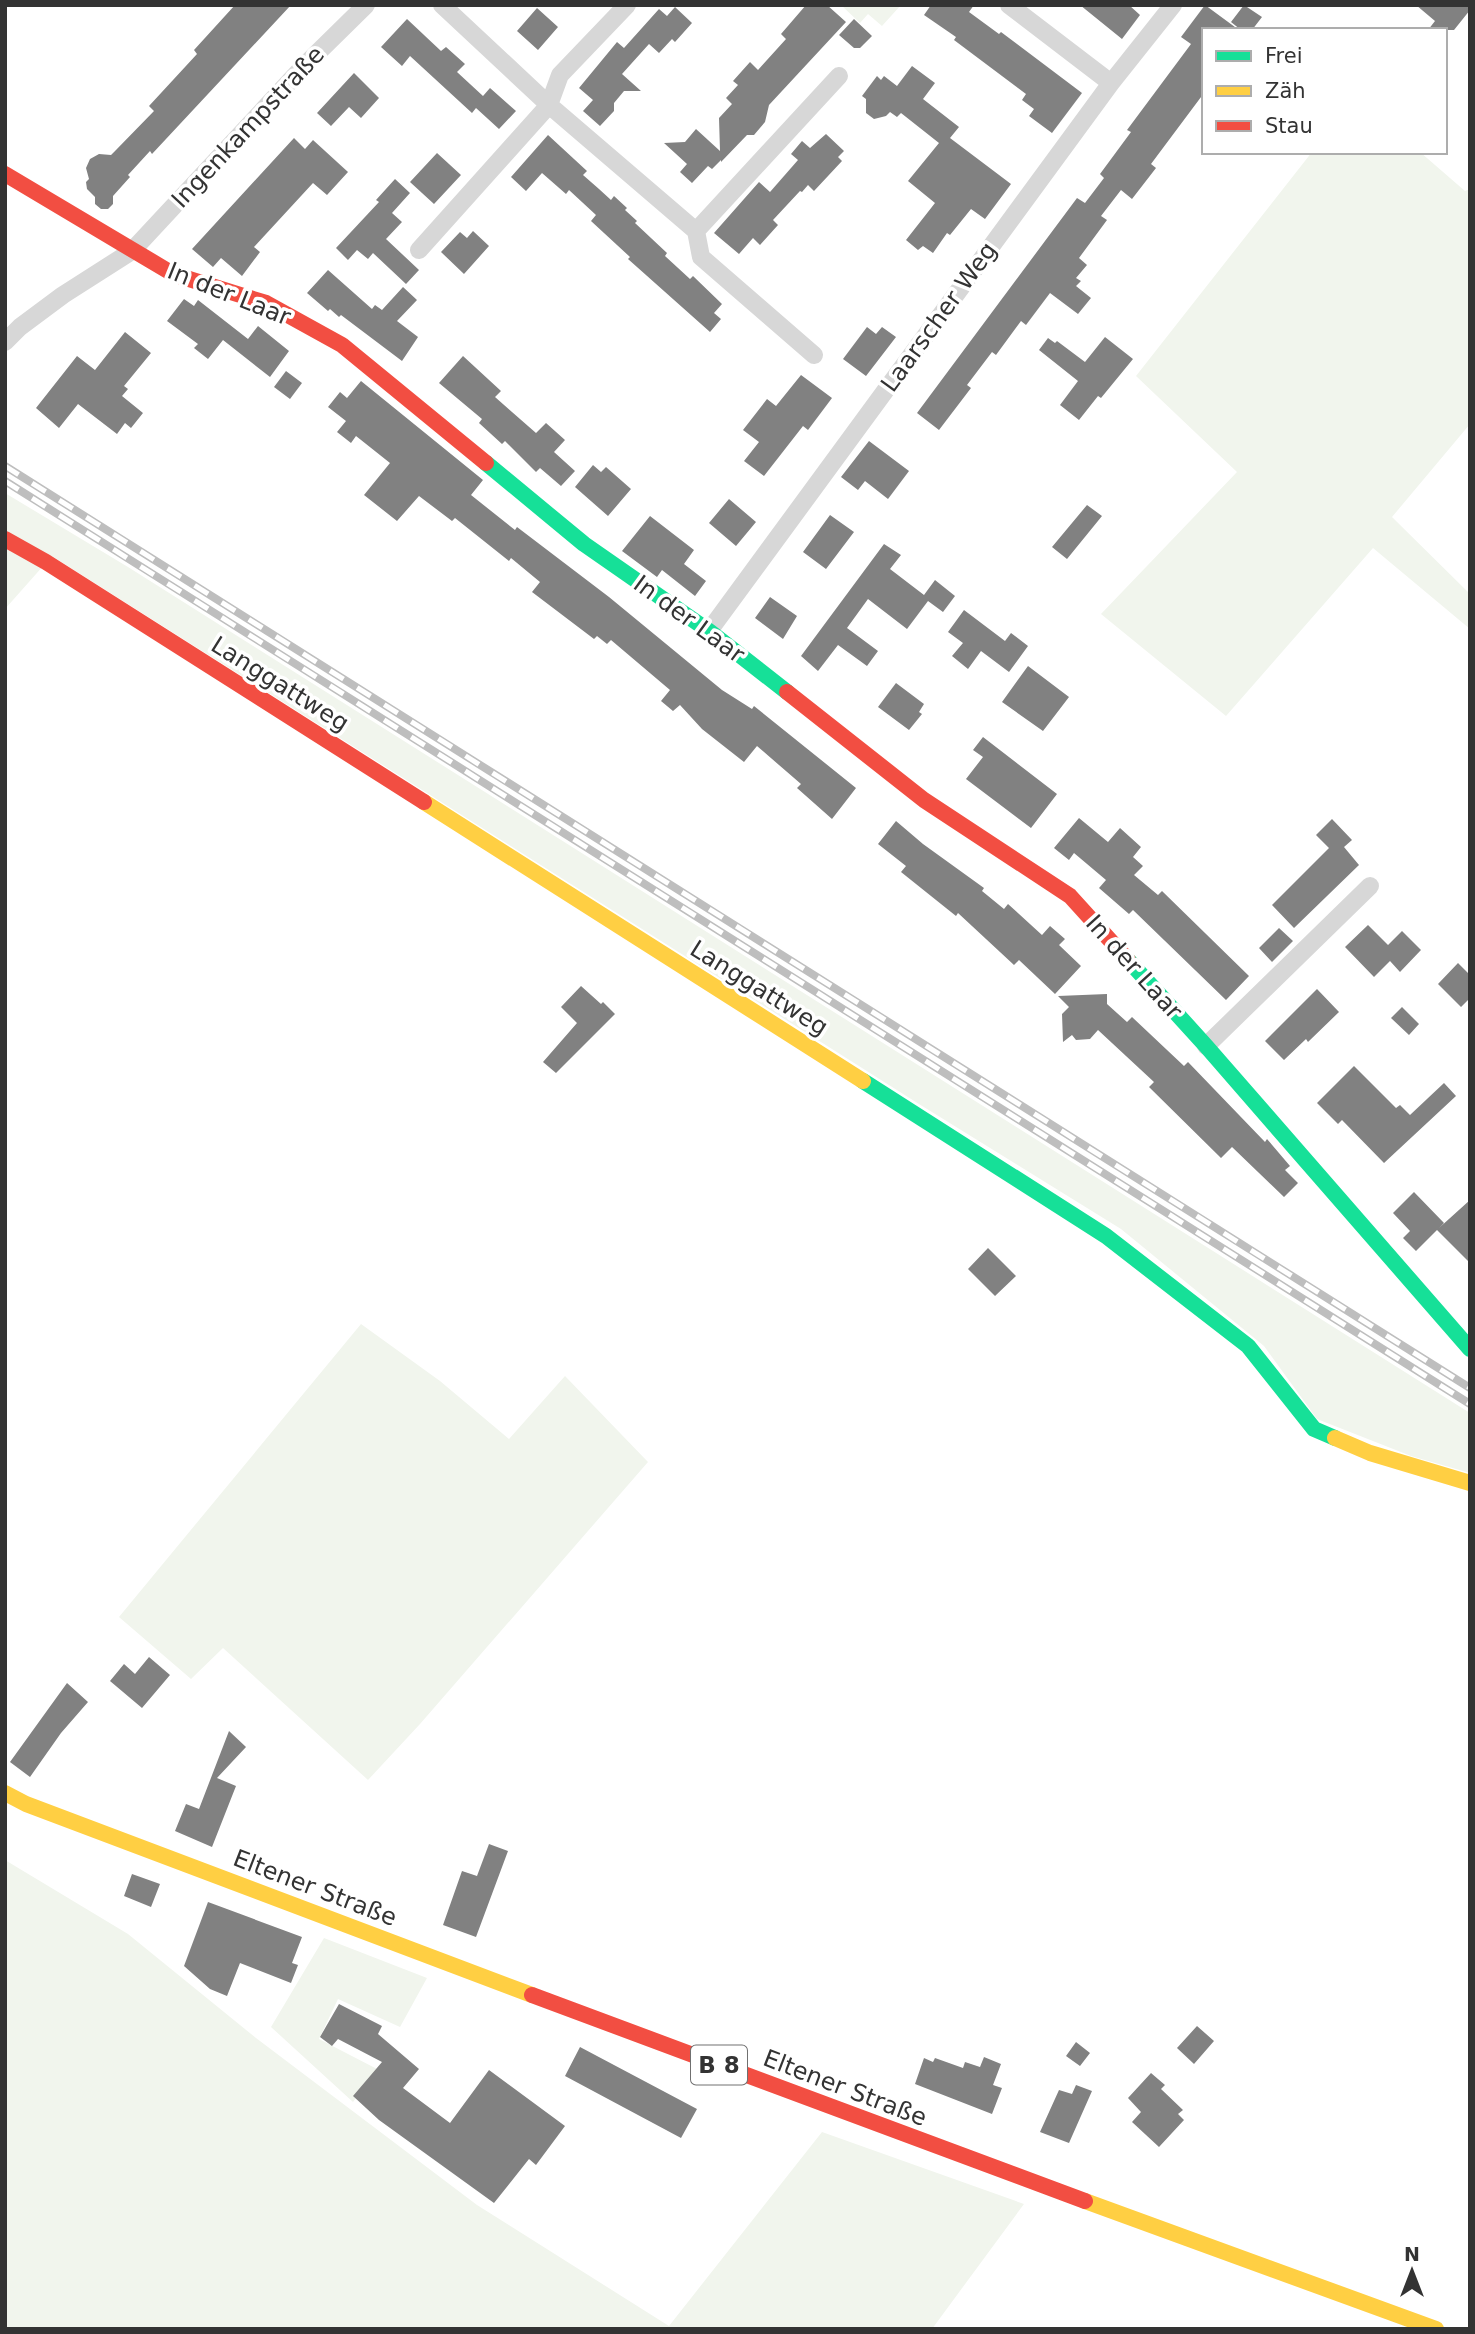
<svg xmlns="http://www.w3.org/2000/svg" width="1475" height="2334" font-family="'DejaVu Sans',sans-serif">
	<style>
		.green { fill: #f1f5ed }
		.building { fill: #818181 }
		.lines { fill: none; stroke-linecap: round; stroke-linejoin: round }
		.street { stroke: #d7d7d7; stroke-width: 18 }
		.fast { stroke: #16e098; stroke-width: 16 }
		.slow { stroke: #ffcf43; stroke-width: 16 }
		.jam { stroke: #f24e42; stroke-width: 16 }
		.rail-casing { stroke: #bebebe; stroke-width: 8 }
		.rail { stroke: #fff; stroke-width: 5; stroke-dasharray: 16; stroke-linecap: butt }
		.labels { text-anchor: middle; stroke-width: 7; stroke-linejoin: round; paint-order: stroke }
		.shield { fill: #fff; stroke: #707070; stroke-width: 2 }
		.shield-label { font-size: 23px; font-weight: bold; fill: #333 }
		.street-label { font-size: 24px; fill: #333; stroke: #fff }
	</style>
	<rect width="100%" height="100%" fill="#fff"/>
	<!-- green -->
	<path class="green" d="M 841,5 L 901,5 L 882,26 L 868,14 L 860,23 Z
		M 1312,152 L 1420,152 L 1465,191 L 1470,189 L 1470,424 L 1392,517 L 1470,594 L 1470,629 L 1373,548 L 1226,716 L 1101,614 L 1237,472 L 1136,376 Z
		M 5,493 L 128,567 L 1470,1413 L 1470,1473 L 1411,1456 L 1317,1419 L 1264,1346 L 1121,1229 L 919,1104 L 52,556 L 5,609 Z
		M 361,1324 L 440,1381 L 509,1439 L 565,1376 L 648,1462 L 420,1724 L 368,1780 L 223,1648 L 191,1679 L 119,1617 Z
		M 5,1860 L 128,1934 L 256,2038 L 477,2205 L 669,2326 L 822,2132 L 1024,2204 L 932,2329 L 5,2329 Z
		M 324,1938 L 427,1978 L 400,2027 L 338,1999 L 319,2039 L 377,2069 L 353,2102 L 271,2027 Z"/>
	<!-- building -->
	<path class="building" d="M 235,5 L 291,5 L 152,154 L 150,151 L 128,175 L 130,177 L 113,196 L 113,204 L 108,209 L 101,209 L 95,204 L 95,197 L 87,189 L 86,182 L 89,179 L 86,168 L 90,159 L 99,154 L 111,155 L 116,150 L 154,111 L 149,106 L 197,54 L 194,50 Z
		M 806,5 L 827,5 L 846,22 L 769,105 L 765,122 L 754,135 L 747,135 L 721,162 L 721,160 L 712,169 L 708,166 L 692,183 L 680,172 L 687,164 L 664,143 L 685,142 L 696,129 L 720,151 L 719,118 L 732,104 L 726,98 L 738,85 L 733,81 L 750,62 L 758,70 L 786,39 L 781,34 Z
		M 931,5 L 974,5 L 969,12 L 999,34 L 1001,32 L 1082,93 L 1052,133 L 1029,116 L 1034,109 L 1022,100 L 1026,94 L 954,40 L 956,37 L 924,15 Z
		M 1080,5 L 1129,5 L 1140,15 L 1122,39 Z
		M 1205,5 L 1239,30 L 1204,30 L 1204,93 L 1151,164 L 1156,168 L 1132,199 L 1121,190 L 1101,216 L 1107,220 L 1079,258 L 1087,265 L 1076,278 L 1081,281 L 1076,286 L 1091,298 L 1078,314 L 1050,293 L 1026,325 L 1021,321 L 996,355 L 992,352 L 967,385 L 971,388 L 939,430 L 917,413 L 1077,198 L 1085,203 L 1104,178 L 1100,174 L 1131,132 L 1127,130 L 1191,44 L 1181,37 Z
		M 1244,5 L 1262,17 L 1252,30 L 1241,30 L 1231,22 Z
		M 1416,5 L 1470,5 L 1470,10 L 1454,30 L 1428,30 L 1435,21 Z
		M 675,7 L 692,23 L 675,42 L 672,39 L 659,53 L 649,44 L 622,74 L 641,91 L 624,91 L 614,103 L 614,111 L 600,126 L 583,111 L 593,100 L 579,88 L 617,42 L 624,48 L 659,9 L 667,16 Z
		M 537,8 L 558,27 L 538,50 L 517,31 Z
		M 407,19 L 441,51 L 446,47 L 465,64 L 457,72 L 483,96 L 490,88 L 516,111 L 499,129 L 476,108 L 472,113 L 410,56 L 402,66 L 381,47 Z
		M 854,19 L 872,36 L 860,48 L 854,48 L 839,35 Z
		M 912,66 L 935,83 L 923,99 L 959,127 L 950,138 L 1011,184 L 985,219 L 971,209 L 950,235 L 947,233 L 933,253 L 923,246 L 918,250 L 906,240 L 935,203 L 908,181 L 939,143 L 901,113 L 897,117 L 890,112 L 886,116 L 874,119 L 866,113 L 866,99 L 862,96 L 877,76 L 881,80 L 884,76 L 897,86 Z
		M 354,73 L 379,98 L 361,118 L 349,107 L 331,126 L 317,113 Z
		M 826,134 L 844,151 L 838,157 L 842,161 L 814,191 L 808,185 L 802,192 L 800,191 L 773,220 L 778,225 L 760,245 L 753,238 L 739,254 L 714,233 L 759,182 L 770,192 L 798,160 L 791,154 L 802,141 L 810,148 Z
		M 548,135 L 587,171 L 583,175 L 599,189 L 611,200 L 614,196 L 627,208 L 625,210 L 637,221 L 635,223 L 667,253 L 665,256 L 690,279 L 693,276 L 722,304 L 714,313 L 721,319 L 710,332 L 628,259 L 630,257 L 591,221 L 596,215 L 569,190 L 566,194 L 542,173 L 526,191 L 511,177 Z
		M 294,138 L 305,149 L 313,140 L 348,172 L 327,195 L 313,183 L 254,247 L 260,252 L 242,276 L 221,258 L 213,267 L 192,249 Z
		M 437,153 L 461,175 L 434,204 L 410,182 Z
		M 395,179 L 410,193 L 392,213 L 402,222 L 386,239 L 419,270 L 406,284 L 373,253 L 368,259 L 357,250 L 348,260 L 336,248 L 379,202 L 376,200 Z
		M 473,231 L 489,246 L 464,274 L 441,252 L 460,232 L 467,238 Z
		M 328,270 L 372,309 L 375,305 L 382,310 L 403,287 L 417,300 L 397,321 L 418,337 L 402,361 L 341,315 L 339,317 L 330,309 L 328,311 L 307,293 Z
		M 184,299 L 194,306 L 198,300 L 248,339 L 258,326 L 289,351 L 270,377 L 223,340 L 208,359 L 194,348 L 198,344 L 167,321 Z
		M 867,327 L 876,334 L 882,327 L 896,337 L 866,376 L 843,359 Z
		M 125,332 L 151,353 L 124,386 L 128,389 L 122,396 L 143,413 L 131,428 L 125,423 L 117,434 L 78,404 L 59,428 L 36,408 L 77,356 L 95,370 Z
		M 1105,337 L 1133,359 L 1101,398 L 1098,396 L 1079,420 L 1060,405 L 1078,381 L 1039,350 L 1048,338 L 1055,343 L 1057,341 L 1085,362 Z
		M 463,356 L 501,391 L 495,397 L 536,433 L 546,423 L 565,440 L 554,452 L 575,471 L 561,486 L 540,468 L 536,472 L 505,441 L 502,444 L 479,423 L 482,419 L 439,383 Z
		M 286,371 L 302,383 L 290,399 L 274,387 Z
		M 801,375 L 832,398 L 808,430 L 803,426 L 764,476 L 744,461 L 759,442 L 743,430 L 767,399 L 776,406 Z
		M 361,381 L 483,480 L 471,495 L 515,530 L 517,527 L 609,597 L 722,690 L 752,709 L 754,706 L 856,788 L 832,819 L 797,788 L 801,784 L 757,746 L 744,762 L 702,729 L 680,705 L 673,711 L 661,701 L 670,690 L 611,640 L 607,644 L 597,636 L 594,639 L 532,592 L 540,582 L 511,558 L 509,561 L 455,518 L 452,521 L 419,496 L 397,521 L 364,495 L 390,463 L 356,436 L 351,443 L 337,432 L 346,421 L 328,407 L 340,392 L 347,398 Z
		M 869,441 L 909,471 L 888,499 L 865,481 L 858,490 L 841,477 Z
		M 593,465 L 601,472 L 606,467 L 631,489 L 608,516 L 575,487 Z
		M 729,499 L 756,522 L 736,546 L 709,523 Z
		M 1087,505 L 1102,516 L 1067,559 L 1052,547 Z
		M 830,515 L 854,532 L 826,569 L 803,552 Z
		M 650,516 L 694,550 L 684,564 L 706,581 L 695,596 L 662,570 L 657,577 L 622,551 Z
		M 884,544 L 901,555 L 890,569 L 924,595 L 935,580 L 955,596 L 943,612 L 928,601 L 907,629 L 868,599 L 847,628 L 878,651 L 867,666 L 838,645 L 818,671 L 801,656 Z
		M 770,597 L 797,616 L 783,639 L 755,618 Z
		M 964,610 L 1005,641 L 1011,633 L 1028,646 L 1009,672 L 981,651 L 968,669 L 952,656 L 963,643 L 948,632 Z
		M 1028,666 L 1069,697 L 1043,731 L 1002,702 Z
		M 896,683 L 924,704 L 919,712 L 922,714 L 909,730 L 878,707 Z
		M 983,737 L 1057,794 L 1031,828 L 966,779 L 983,757 L 973,750 Z
		M 1079,818 L 1108,842 L 1120,828 L 1141,847 L 1133,857 L 1143,866 L 1134,875 L 1158,895 L 1162,891 L 1249,976 L 1226,1000 L 1133,910 L 1129,914 L 1099,888 L 1106,880 L 1074,853 L 1069,860 L 1054,848 Z
		M 1332,819 L 1352,840 L 1344,847 L 1359,865 L 1294,928 L 1272,905 L 1329,848 L 1316,835 Z
		M 896,821 L 923,844 L 984,888 L 982,891 L 1004,909 L 1008,904 L 1042,935 L 1050,926 L 1065,939 L 1059,945 L 1081,966 L 1055,994 L 1019,960 L 1014,965 L 958,913 L 956,916 L 901,872 L 906,866 L 878,844 Z
		M 1368,925 L 1388,945 L 1402,931 L 1421,950 L 1400,972 L 1390,961 L 1374,977 L 1345,947 Z
		M 1279,928 L 1293,941 L 1272,962 L 1259,948 Z
		M 1458,963 L 1470,975 L 1470,998 L 1461,1007 L 1438,984 Z
		M 581,986 L 601,1004 L 603,1002 L 615,1014 L 556,1073 L 543,1062 L 577,1023 L 561,1007 Z
		M 1317,989 L 1339,1012 L 1308,1042 L 1306,1039 L 1284,1060 L 1265,1041 Z
		M 1107,994 L 1107,1004 L 1127,1022 L 1132,1017 L 1184,1066 L 1188,1062 L 1265,1142 L 1267,1139 L 1290,1166 L 1285,1170 L 1298,1183 L 1284,1197 L 1232,1147 L 1221,1158 L 1149,1087 L 1154,1082 L 1098,1030 L 1090,1039 L 1076,1040 L 1072,1035 L 1063,1042 L 1062,1014 L 1069,1007 L 1058,996 Z
		M 1402,1007 L 1419,1024 L 1409,1035 L 1391,1018 Z
		M 1354,1066 L 1396,1108 L 1400,1105 L 1410,1115 L 1444,1083 L 1456,1096 L 1384,1163 L 1342,1120 L 1338,1124 L 1317,1103 Z
		M 1414,1192 L 1444,1223 L 1439,1228 L 1470,1200 L 1470,1263 L 1437,1230 L 1416,1251 L 1403,1238 L 1410,1231 L 1393,1213 Z
		M 988,1248 L 1016,1276 L 995,1296 L 968,1269 Z
		M 149,1657 L 170,1675 L 142,1708 L 110,1681 L 124,1664 L 135,1674 Z
		M 67,1683 L 88,1702 L 61,1733 L 30,1777 L 10,1762 Z
		M 229,1731 L 246,1747 L 217,1778 L 236,1786 L 212,1847 L 175,1831 L 186,1804 L 199,1809 Z
		M 489,1844 L 508,1851 L 476,1937 L 443,1925 L 462,1871 L 477,1876 Z
		M 132,1874 L 160,1884 L 151,1907 L 124,1896 Z
		M 208,1902 L 302,1937 L 292,1963 L 298,1965 L 291,1983 L 240,1963 L 227,1996 L 210,1989 L 184,1966 Z
		M 339,2004 L 382,2026 L 378,2034 L 419,2069 L 403,2088 L 450,2123 L 489,2070 L 565,2126 L 536,2165 L 529,2159 L 494,2203 L 379,2120 L 353,2096 L 382,2062 L 338,2039 L 332,2046 L 320,2037 Z
		M 1197,2026 L 1214,2041 L 1194,2064 L 1177,2048 Z
		M 1076,2042 L 1090,2053 L 1080,2066 L 1066,2056 Z
		M 580,2047 L 697,2109 L 681,2138 L 565,2076 Z
		M 984,2057 L 1001,2064 L 993,2085 L 1002,2088 L 992,2114 L 915,2084 L 924,2058 L 933,2062 L 935,2058 L 963,2068 L 965,2062 L 980,2067 Z
		M 1151,2073 L 1165,2085 L 1161,2089 L 1183,2110 L 1178,2114 L 1184,2120 L 1159,2147 L 1132,2122 L 1141,2112 L 1128,2098 Z
		M 1076,2085 L 1092,2091 L 1069,2143 L 1040,2132 L 1059,2090 L 1072,2094 Z"/>
	<g class="lines">
		<!-- street -->
		<path class="street" d="M 442,5 L 549,105 L 696,231 L 839,76
			M 1009,5 L 1111,83
			M 696,231 L 701,257 L 814,355
			M 419,250 L 549,105 L 560,75 L 627,5
			M 5,342 L 20,327 L 63,295 L 132,251 L 304,66 L 366,5
			M 709,631 L 1111,83 L 1173,5
			M 1206,1046 L 1370,886"/>
		<!-- fast -->
		<path class="fast" d="M 486,463 L 584,544 L 709,631 L 787,692
			M 1128,960 L 1206,1046 L 1470,1349
			M 863,1081 L 1106,1236 L 1248,1346 L 1314,1429 L 1335,1438"/>
		<!-- slow -->
		<path class="slow" d="M 424,802 L 863,1081
			M 1335,1438 L 1370,1453 L 1470,1483
			M 5,1793 L 26,1804 L 532,1995
			M 1085,2201 L 1436,2329"/>
		<!-- jam -->
		<path class="jam" d="M 5,174 L 173,274 L 266,303 L 342,345 L 486,463
			M 5,539 L 46,562 L 424,802
			M 787,692 L 924,800 L 1070,896 L 1128,960
			M 532,1995 L 1085,2201"/>
		<!-- rail casing -->
		<g class="rail-casing">
			<path id="rail" d="M 5,466 L 1470,1388
				M 5,481 L 1470,1404"/>
		</g>
		<!-- rail -->
		<use href="#rail" class="rail"/>
	</g>
	<g class="labels">
		<!-- shield labels -->
		<rect class="shield" x="691" y="2045.5" width="56" height="39" rx="5"/>
		<g class="shield-label">
			<text x="719" y="2073">B 8</text>
		</g>
		<!-- street labels -->
		<g class="street-label">
			<text transform="translate(248 127) rotate(-47)" y="8">Ingenkampstraße</text>
			<text transform="translate(229 294) rotate(22)" y="8">In der Laar</text>
			<text transform="translate(939 317) rotate(-54)" y="8">Laarscher Weg</text>
			<text transform="translate(689 619) rotate(36)" y="8">In der Laar</text>
			<text transform="translate(280 684) rotate(32)" y="8">Langgattweg</text>
			<text transform="translate(1134 967) rotate(48)" y="8">In der Laar</text>
			<text transform="translate(759 988) rotate(32)" y="8">Langgattweg</text>
			<text transform="translate(315 1888) rotate(21)" y="8">Eltener Straße</text>
			<text transform="translate(845 2088) rotate(21)" y="8">Eltener Straße</text>
		</g>
	</g>
	<!-- border -->
	<rect width="1475" height="2334" fill="none" stroke="#333333" stroke-width="14"/>
	<!-- legend -->
	<rect x="1202" y="28" width="245" height="126" fill="#ffffff" stroke="#adadad" stroke-width="2"/>
	<rect x="1216" y="51" width="35" height="10" fill="#16e098" stroke="#adadad" stroke-width="2"/>
	<text x="1265" y="63" font-size="21" fill="#333333">Frei</text>
	<rect x="1216" y="86" width="35" height="10" fill="#ffcf43" stroke="#adadad" stroke-width="2"/>
	<text x="1265" y="98" font-size="21" fill="#333333">Zäh</text>
	<rect x="1216" y="121" width="35" height="10" fill="#f24e42" stroke="#adadad" stroke-width="2"/>
	<text x="1265" y="133" font-size="21" fill="#333333">Stau</text>
	<!-- north arrow -->
	<g transform="translate(1412 2271)" stroke="#ffffff" stroke-width="5" paint-order="stroke">
	<path d="M0-5L12 26L0 18L-12 26Z" fill="#333333"/>
	<text y="-10" font-size="19" font-weight="bold" text-anchor="middle" fill="#333333">N</text>
	</g>
</svg>
